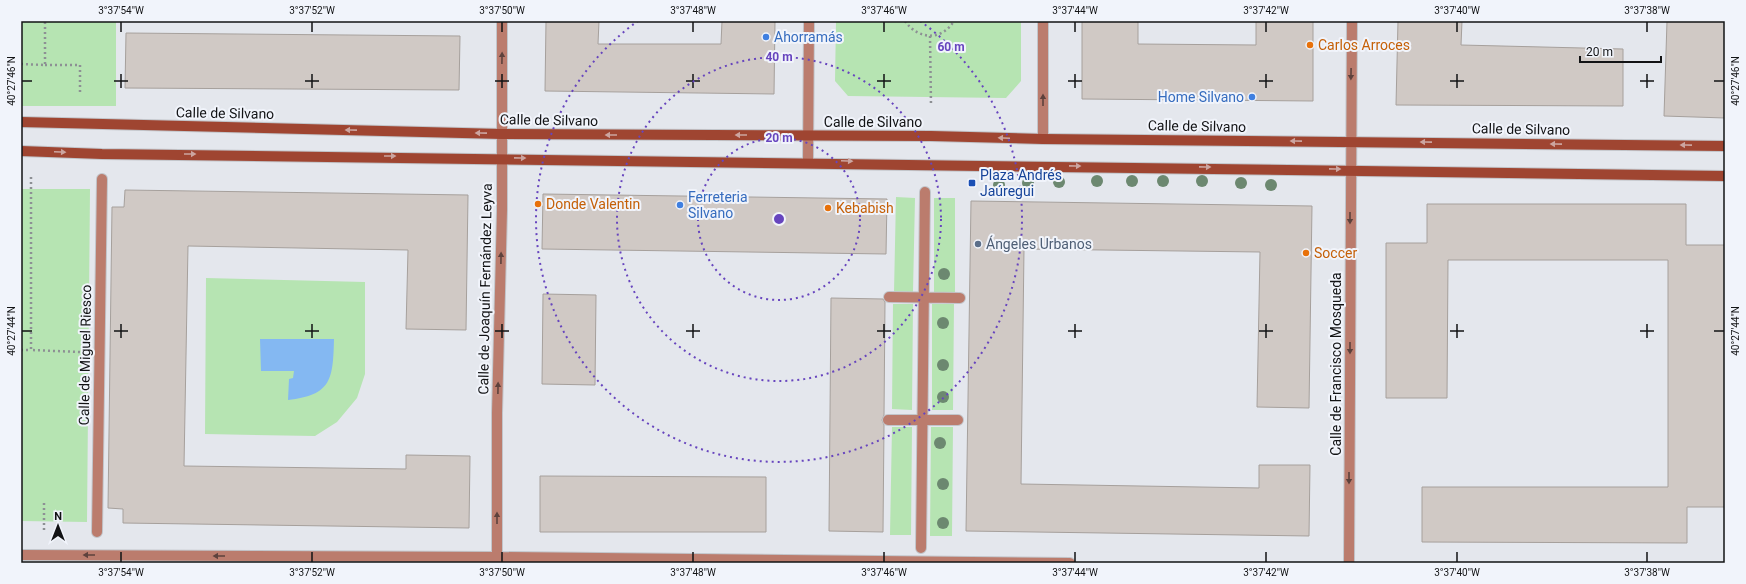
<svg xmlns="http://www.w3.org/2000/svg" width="1746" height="584" font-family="Roboto,sans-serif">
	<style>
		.green { fill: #b6e4b2 }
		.water { fill: #84b8f2 }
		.building { fill: #d0c9c5; stroke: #a6a09c }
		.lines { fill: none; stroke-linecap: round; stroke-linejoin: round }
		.street-casing { stroke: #c2c5ca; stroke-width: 12 }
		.secondary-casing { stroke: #c2c5ca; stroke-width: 12 }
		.path { stroke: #8d9094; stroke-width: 2.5; stroke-dasharray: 2 3; stroke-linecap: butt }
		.street { stroke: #bb7c6d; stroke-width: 10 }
		.secondary { stroke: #9f4531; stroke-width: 10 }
		.tree { fill: #6c8870 }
		.oneway { fill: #5e423d }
		.oneway2 { fill: #cca5a0 }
		.ticks { fill: none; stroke: #121315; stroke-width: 1.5 }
		.ring { fill: none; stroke: #6745be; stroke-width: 2; stroke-dasharray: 2 4 }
		.shop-dot { fill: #3f7fe0; stroke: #f1f4fb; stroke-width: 1.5 }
		.food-dot { fill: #e8710a; stroke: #f1f4fb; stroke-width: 1.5 }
		.transit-dot { fill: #1a4fb4; stroke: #f1f4fb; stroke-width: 1.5 }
		.service-dot { fill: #5c6f8a; stroke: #f1f4fb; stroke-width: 1.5 }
		.labels { text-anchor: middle; stroke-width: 4; stroke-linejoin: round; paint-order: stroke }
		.shop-label { font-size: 14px; fill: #366cbe; stroke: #f1f4fb; text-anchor: start }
		.food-label { font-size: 14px; fill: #c56008; stroke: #f1f4fb; text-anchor: start }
		.street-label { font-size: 14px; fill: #121315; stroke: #f1f4fb }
		.transit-label { font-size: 14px; fill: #164399; stroke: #f1f4fb; text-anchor: start }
		.service-label { font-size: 14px; fill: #4e5e75; stroke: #f1f4fb; text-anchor: start }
		.centre { fill: #6745be; stroke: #f1f4fb; stroke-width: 2 }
		.ring-label { font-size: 12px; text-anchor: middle; font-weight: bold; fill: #6745be; stroke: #f1f4fb; stroke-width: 4; stroke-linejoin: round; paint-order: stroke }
		.neatline { fill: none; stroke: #121315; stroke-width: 1.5 }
		.ticks-label { font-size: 10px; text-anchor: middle; fill: #121315 }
	</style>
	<rect width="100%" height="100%" fill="#e4e7ed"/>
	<!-- green -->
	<path class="green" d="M 21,21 L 116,21 L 116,106 L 21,106 Z
		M 836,21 L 1021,21 L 1021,81 L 1006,98 L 848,96 L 835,81 Z
		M 21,189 L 90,189 L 87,522 L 21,521 Z
		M 896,197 L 915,198 L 913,292 L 894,292 Z
		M 934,198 L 955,198 L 955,292 L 934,292 Z
		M 206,278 L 365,282 L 365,374 L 357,398 L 337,422 L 315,436 L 205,434 Z
		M 893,304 L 913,304 L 912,410 L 892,409 Z
		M 932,304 L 954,304 L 953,410 L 932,410 Z
		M 892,427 L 912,427 L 911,535 L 890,535 Z
		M 931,427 L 953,427 L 952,536 L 930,536 Z"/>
	<!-- water -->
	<path class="water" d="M 260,339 L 334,339 C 333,379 332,395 288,400 L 289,379 L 293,378 L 294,371 L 261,371 Z"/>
	<!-- building -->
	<path class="building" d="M 546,21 L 599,21 L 598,44 L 721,44 L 722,21 L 775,21 L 774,94 L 545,91 Z
		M 1082,21 L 1138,21 L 1138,44 L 1256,45 L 1256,21 L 1313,21 L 1313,101 L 1082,99 Z
		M 1398,21 L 1462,21 L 1461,45 L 1623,49 L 1623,106 L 1396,105 Z
		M 1667,21 L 1725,21 L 1725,118 L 1664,116 Z
		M 126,33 L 460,36 L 459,90 L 125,88 Z
		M 125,190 L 468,195 L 466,330 L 406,329 L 408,250 L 188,246 L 184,466 L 406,469 L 406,455 L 470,456 L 469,528 L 123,523 L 123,509 L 108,508 L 112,207 L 124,207 Z
		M 543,194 L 887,199 L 886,254 L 542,249 Z
		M 971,201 L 1312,206 L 1309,408 L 1257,407 L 1260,252 L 1024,249 L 1021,484 L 1259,488 L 1259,465 L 1310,465 L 1309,536 L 966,531 Z
		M 1427,204 L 1686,204 L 1686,245 L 1725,245 L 1725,507 L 1687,507 L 1687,543 L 1422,542 L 1422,487 L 1668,487 L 1668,260 L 1448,260 L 1447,398 L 1386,398 L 1386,243 L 1427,243 Z
		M 543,294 L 596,295 L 595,385 L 542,384 Z
		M 831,298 L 883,299 L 885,302 L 884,415 L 882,420 L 884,425 L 883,532 L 829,531 Z
		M 540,476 L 766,477 L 766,532 L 540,532 Z"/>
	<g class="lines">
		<!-- street casing -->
		<g class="street-casing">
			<path id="street" d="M 1043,139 L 1043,21
				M 808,160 L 809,21
				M 889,297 L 960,298
				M 888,420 L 958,420
				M 97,532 L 102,179
				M 921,548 L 925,192
				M 21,555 L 497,557 L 1070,563
				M 497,557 L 497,413 L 502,210 L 502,21
				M 1349,563 L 1352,21"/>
		</g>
		<!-- secondary casing -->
		<g class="secondary-casing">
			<path id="secondary" d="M 21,122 L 502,134 L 931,136 L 1043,139 L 1725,146
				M 21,151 L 102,154 C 643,158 1184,167 1725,176"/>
		</g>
		<!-- path -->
		<path class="path" d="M 905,21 C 918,40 942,41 954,21
			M 930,36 L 931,105
			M 21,64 L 45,65 L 45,21
			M 45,65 L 80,65 L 80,93
			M 31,177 L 31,350 L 80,352
			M 21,350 L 31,350
			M 44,503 L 44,532"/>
		<!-- street -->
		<use href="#street" class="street"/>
		<!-- secondary -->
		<use href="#secondary" class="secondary"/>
	</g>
	<!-- trees -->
	<g class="tree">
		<circle cx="1097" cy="181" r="6"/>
		<circle cx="1132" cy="181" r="6"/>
		<circle cx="1163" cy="181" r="6"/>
		<circle cx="1202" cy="181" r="6"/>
		<circle cx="1059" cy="182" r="6"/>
		<circle cx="1028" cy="183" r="6"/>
		<circle cx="1241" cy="183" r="6"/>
		<circle cx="999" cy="185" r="6"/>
		<circle cx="1271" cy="185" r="6"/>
		<circle cx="944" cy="274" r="6"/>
		<circle cx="943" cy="323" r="6"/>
		<circle cx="943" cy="365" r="6"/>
		<circle cx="943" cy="397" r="6"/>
		<circle cx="940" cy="443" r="6"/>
		<circle cx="943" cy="484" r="6"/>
		<circle cx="943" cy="523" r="6"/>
	</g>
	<!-- one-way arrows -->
	<defs><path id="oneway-solid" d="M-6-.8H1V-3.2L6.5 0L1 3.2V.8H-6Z"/></defs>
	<g class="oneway">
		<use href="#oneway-solid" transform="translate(502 58) rotate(-89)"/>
		<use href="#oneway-solid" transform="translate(1351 74) rotate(91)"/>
		<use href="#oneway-solid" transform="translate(1043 100) rotate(-90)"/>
		<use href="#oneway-solid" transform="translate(1350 218) rotate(90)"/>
		<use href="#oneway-solid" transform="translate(501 258) rotate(-89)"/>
		<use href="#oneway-solid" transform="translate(1350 348) rotate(90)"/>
		<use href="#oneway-solid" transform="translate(498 388) rotate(-89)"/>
		<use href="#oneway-solid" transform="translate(1349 478) rotate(90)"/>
		<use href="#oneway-solid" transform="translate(497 518) rotate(-90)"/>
		<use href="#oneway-solid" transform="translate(89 555) rotate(180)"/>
		<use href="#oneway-solid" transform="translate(219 556) rotate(-180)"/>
	</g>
	<g class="oneway2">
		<use href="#oneway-solid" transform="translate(351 130) rotate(-179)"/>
		<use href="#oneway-solid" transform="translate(481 133) rotate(-179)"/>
		<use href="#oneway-solid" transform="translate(611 135) rotate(-180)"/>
		<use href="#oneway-solid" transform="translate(741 135) rotate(-180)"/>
		<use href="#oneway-solid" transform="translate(1004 138) rotate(-178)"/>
		<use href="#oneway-solid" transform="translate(1296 141) rotate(-179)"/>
		<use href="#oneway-solid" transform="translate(1426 142) rotate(-179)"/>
		<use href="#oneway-solid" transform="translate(1556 144) rotate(-179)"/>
		<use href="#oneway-solid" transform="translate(1686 145) rotate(-179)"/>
		<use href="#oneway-solid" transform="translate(60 152) rotate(2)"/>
		<use href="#oneway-solid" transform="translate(190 154)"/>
		<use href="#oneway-solid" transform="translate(390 156)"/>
		<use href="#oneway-solid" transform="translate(520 158) rotate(1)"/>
		<use href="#oneway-solid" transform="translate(847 161) rotate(2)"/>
		<use href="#oneway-solid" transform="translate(1075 166) rotate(1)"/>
		<use href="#oneway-solid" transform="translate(1205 167) rotate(1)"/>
		<use href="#oneway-solid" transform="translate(1335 169) rotate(1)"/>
	</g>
	<!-- ticks -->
	<path class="ticks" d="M 121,22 L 121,32M 312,22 L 312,32M 502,22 L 502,32M 693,22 L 693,32M 884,22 L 884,32M 1075,22 L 1075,32M 1266,22 L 1266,32M 1457,22 L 1457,32M 1647,22 L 1647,32M 121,74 L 121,88M 312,74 L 312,88M 502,74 L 502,88M 693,74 L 693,88M 884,74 L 884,88M 1075,74 L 1075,88M 1266,74 L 1266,88M 1457,74 L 1457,88M 1647,74 L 1647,88M 22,81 L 32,81M 114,81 L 128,81M 305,81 L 319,81M 495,81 L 509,81M 686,81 L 700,81M 877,81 L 891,81M 1068,81 L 1082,81M 1259,81 L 1273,81M 1450,81 L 1464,81M 1640,81 L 1654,81M 1714,81 L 1724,81M 121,324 L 121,338M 312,324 L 312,338M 502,324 L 502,338M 693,324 L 693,338M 884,324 L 884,338M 1075,324 L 1075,338M 1266,324 L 1266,338M 1457,324 L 1457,338M 1647,324 L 1647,338M 22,331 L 32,331M 114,331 L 128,331M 305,331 L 319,331M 495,331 L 509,331M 686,331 L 700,331M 877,331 L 891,331M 1068,331 L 1082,331M 1259,331 L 1273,331M 1450,331 L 1464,331M 1640,331 L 1654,331M 1714,331 L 1724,331M 121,552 L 121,562M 312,552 L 312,562M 502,552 L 502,562M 693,552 L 693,562M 884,552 L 884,562M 1075,552 L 1075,562M 1266,552 L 1266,562M 1457,552 L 1457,562M 1647,552 L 1647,562"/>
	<!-- distance rings -->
	<g class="ring">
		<circle cx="779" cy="219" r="81"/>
		<circle cx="779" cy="219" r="162"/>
		<path d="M920 21A243 243 0 1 1 638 21"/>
	</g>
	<!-- markers -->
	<g class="shop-dot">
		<circle cx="766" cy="37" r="4"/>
		<circle cx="1252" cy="97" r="4"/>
		<circle cx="680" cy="205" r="4"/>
	</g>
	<g class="food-dot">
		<circle cx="1310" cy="45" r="4"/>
		<circle cx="538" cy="204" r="4"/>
		<circle cx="828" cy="208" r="4"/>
		<circle cx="1306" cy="253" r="4"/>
	</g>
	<rect class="transit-dot" x="968" y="179" width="8" height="8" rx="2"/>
	<circle class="service-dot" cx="978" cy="244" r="4"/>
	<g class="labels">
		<!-- shop labels -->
		<g class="shop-label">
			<text x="774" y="42">Ahorramás</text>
			<text x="1244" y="102" text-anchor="end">Home Silvano</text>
			<text x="688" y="202">Ferreteria<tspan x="688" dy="16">Silvano</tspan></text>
		</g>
		<!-- food labels -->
		<g class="food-label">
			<text x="1318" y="50">Carlos Arroces</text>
			<text x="546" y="209">Donde Valentin</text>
			<text x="836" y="213">Kebabish</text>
			<text x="1314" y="258">Soccer</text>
		</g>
		<!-- street labels -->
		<g class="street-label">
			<text transform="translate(225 113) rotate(1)" y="5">Calle de Silvano</text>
			<text transform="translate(549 120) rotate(1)" y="5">Calle de Silvano</text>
			<text x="873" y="127">Calle de Silvano</text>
			<text transform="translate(1197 126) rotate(1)" y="5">Calle de Silvano</text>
			<text transform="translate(1521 129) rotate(1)" y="5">Calle de Silvano</text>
			<text transform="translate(485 289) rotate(-89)" y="5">Calle de Joaquín Fernández Leyva</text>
			<text transform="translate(85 355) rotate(-89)" y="5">Calle de Miguel Riesco</text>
			<text transform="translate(1336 364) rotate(-90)" y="5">Calle de Francisco Mosqueda</text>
		</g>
		<!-- transit labels -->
		<g class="transit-label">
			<text x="980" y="180">Plaza Andrés<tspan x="980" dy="16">Jaúregui</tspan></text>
		</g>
		<!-- service labels -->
		<g class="service-label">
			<text x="986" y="249">Ángeles Urbanos</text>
		</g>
	</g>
	<circle cx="779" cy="219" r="6" class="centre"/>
	<g class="ring-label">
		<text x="951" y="51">60 m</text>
		<text x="779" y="61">40 m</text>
		<text x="779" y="142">20 m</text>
	</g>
	<!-- border -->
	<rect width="1746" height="584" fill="none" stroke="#f1f4fb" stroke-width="44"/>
	<!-- north arrow -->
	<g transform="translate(58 526)" stroke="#f1f4fb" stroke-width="3" paint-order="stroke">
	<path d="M0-3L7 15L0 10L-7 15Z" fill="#121315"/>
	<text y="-6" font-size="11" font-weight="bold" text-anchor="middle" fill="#121315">N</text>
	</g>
	<!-- scale -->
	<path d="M1580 56v6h81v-6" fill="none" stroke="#121315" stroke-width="2"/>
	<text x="1586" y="56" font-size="12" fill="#121315" stroke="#f1f4fb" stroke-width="3" paint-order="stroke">20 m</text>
	<rect x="22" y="22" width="1702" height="540" class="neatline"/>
	<g class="ticks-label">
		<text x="121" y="14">3°37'54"W</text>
		<text x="312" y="14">3°37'52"W</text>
		<text x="502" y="14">3°37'50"W</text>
		<text x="693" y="14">3°37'48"W</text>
		<text x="884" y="14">3°37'46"W</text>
		<text x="1075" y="14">3°37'44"W</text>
		<text x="1266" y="14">3°37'42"W</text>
		<text x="1457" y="14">3°37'40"W</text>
		<text x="1647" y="14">3°37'38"W</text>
		<text transform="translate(11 81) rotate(-90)" y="4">40°27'46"N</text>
		<text transform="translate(1735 81) rotate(-90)" y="4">40°27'46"N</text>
		<text transform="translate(11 331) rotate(-90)" y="4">40°27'44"N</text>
		<text transform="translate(1735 331) rotate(-90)" y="4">40°27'44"N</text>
		<text x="121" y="576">3°37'54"W</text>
		<text x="312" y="576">3°37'52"W</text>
		<text x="502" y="576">3°37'50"W</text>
		<text x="693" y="576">3°37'48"W</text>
		<text x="884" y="576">3°37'46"W</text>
		<text x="1075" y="576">3°37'44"W</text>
		<text x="1266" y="576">3°37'42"W</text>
		<text x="1457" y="576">3°37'40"W</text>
		<text x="1647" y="576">3°37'38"W</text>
	</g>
</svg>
